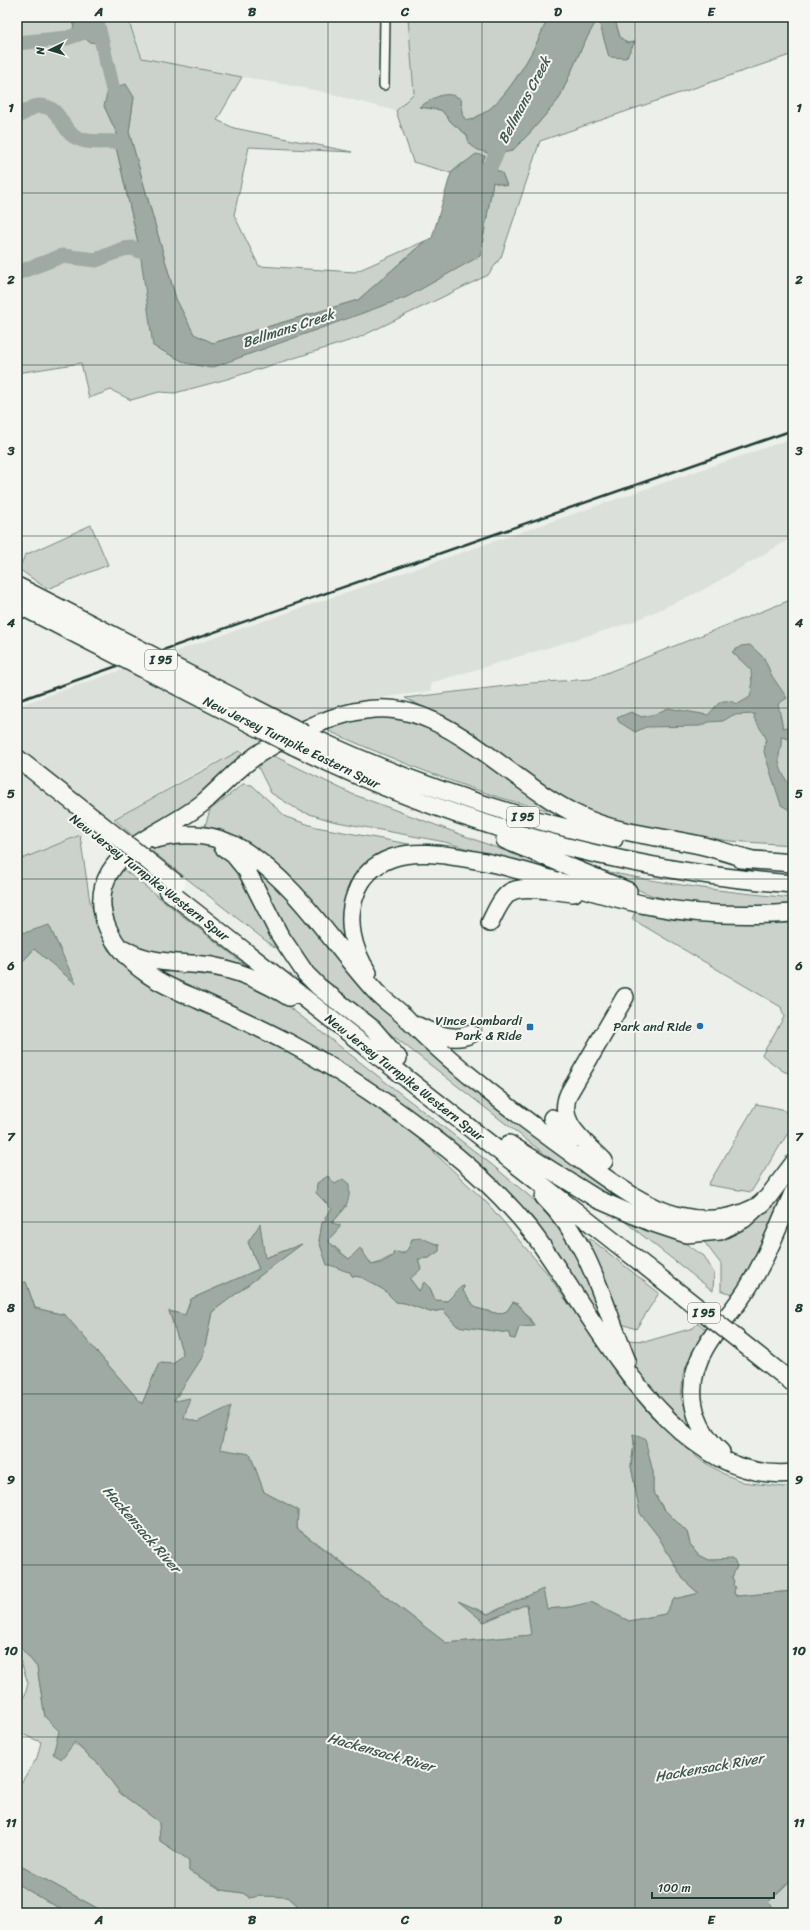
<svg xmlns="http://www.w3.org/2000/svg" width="810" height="1930" font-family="Sriracha,sans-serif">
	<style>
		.built { fill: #dce0db }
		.green { fill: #cbd2cc; stroke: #758880; fill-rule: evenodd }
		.water { fill: #9faaa4; stroke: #6c7e77 }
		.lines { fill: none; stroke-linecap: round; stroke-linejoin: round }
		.river { stroke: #9faaa4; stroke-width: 15 }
		.street-casing { stroke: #1f3d34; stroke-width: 12 }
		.highway-casing { stroke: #1f3d34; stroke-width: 20 }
		.street { stroke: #f6f6f2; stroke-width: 9 }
		.highway { stroke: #f6f6f2; stroke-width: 17 }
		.rail { stroke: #1f3d34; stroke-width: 2.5 }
		.highway-bridge-casing { stroke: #1f3d34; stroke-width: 20; stroke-linecap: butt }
		.highway-bridge { stroke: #f6f6f2; stroke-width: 17 }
		.grid { fill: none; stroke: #1f3d34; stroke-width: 1; stroke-opacity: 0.55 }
		.poi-dot { fill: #1f6fb2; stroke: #f6f6f2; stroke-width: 1.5 }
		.labels { text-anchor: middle; stroke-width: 4; stroke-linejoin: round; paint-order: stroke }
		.shield { fill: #f6f6f2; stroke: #60746d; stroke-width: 1 }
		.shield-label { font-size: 12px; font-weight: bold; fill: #1f3d34 }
		.street-label { font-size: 13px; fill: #1f3d34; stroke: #f6f6f2 }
		.poi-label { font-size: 13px; fill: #1f3d34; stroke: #f6f6f2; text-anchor: end }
		.water-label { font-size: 14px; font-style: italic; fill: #3f5850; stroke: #f6f6f2 }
		.neatline { fill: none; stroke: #1f3d34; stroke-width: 1.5 }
		.grid-label { font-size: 13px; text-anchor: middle; font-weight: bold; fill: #1f3d34 }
	</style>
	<rect width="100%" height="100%" fill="#edefea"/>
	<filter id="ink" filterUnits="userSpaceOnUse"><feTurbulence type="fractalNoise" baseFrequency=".025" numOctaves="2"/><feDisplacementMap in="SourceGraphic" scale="8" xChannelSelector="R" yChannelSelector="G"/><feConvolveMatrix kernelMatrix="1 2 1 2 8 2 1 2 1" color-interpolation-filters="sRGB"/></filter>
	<g filter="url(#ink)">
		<!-- built -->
		<path class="built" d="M 127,17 L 408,17 L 414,93 L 396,111 L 319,91 L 142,58 Z
			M 793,438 L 793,537 L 703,590 L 630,623 L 431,683 L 431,691 L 364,700 L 211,764 L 113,819 L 17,863 L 17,706 Z"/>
		<!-- green -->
		<path class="green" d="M 17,17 L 75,17 L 73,30 L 85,38 L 97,43 L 99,31 L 106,17 L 127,17 L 142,58 L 242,77 L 217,120 L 234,128 L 352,152 L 249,147 L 234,215 L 259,266 L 355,272 L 425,241 L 358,300 L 213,343 L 194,335 L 176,299 L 129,132 L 134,97 L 104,106 L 118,136 L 116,147 L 140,251 L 186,363 L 480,256 L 493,182 L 507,186 L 502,173 L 482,162 L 485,156 L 461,164 L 451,173 L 413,162 L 396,111 L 414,93 L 408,17 L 548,17 C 538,45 511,93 487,111 C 482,115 476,117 471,121 L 465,119 L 462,114 L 461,99 L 420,107 L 441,110 L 452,123 L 467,135 L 512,151 L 529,134 L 559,99 L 583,45 L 598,17 L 609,56 L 635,42 L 627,43 L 620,37 L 614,17 L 793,17 L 793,54 L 540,141 L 501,257 L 488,275 L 358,338 L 227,379 L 175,393 L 159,392 L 131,400 L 111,390 L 89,398 L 81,363 L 17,373 Z
			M 91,525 L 108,565 L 47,589 L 19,569 L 25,555 Z
			M 793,599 L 793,845 L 730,841 L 684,834 L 610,819 L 575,805 L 445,718 L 405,698 L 531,683 L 591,679 Z
			M 375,713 L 440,729 L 565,815 C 541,808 516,803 492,795 C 434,776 378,753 322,728 Z
			M 239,751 L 244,754 L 193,803 L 134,837 L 114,819 Z
			M 268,753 L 352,794 L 535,862 L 526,866 L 445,842 L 332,821 L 300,811 L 271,793 L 257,765 Z
			M 243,784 L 252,785 L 286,817 L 316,827 L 436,849 L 376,861 L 346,940 L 265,854 L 233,835 L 205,826 L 210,810 Z
			M 80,835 L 90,902 L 108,950 L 138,979 L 260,1034 L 341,1083 L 418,1137 L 488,1204 L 547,1273 L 623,1382 L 651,1416 L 699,1459 L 722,1473 L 743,1482 L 784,1487 L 793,1485 L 793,1591 L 738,1596 L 734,1594 L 732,1584 L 734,1582 L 732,1577 L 737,1566 L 723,1561 L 709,1560 L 699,1555 L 690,1544 L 687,1532 L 663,1508 L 653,1491 L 653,1472 L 633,1434 L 634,1444 L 631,1466 L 640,1513 L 658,1536 L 683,1579 L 697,1592 L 696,1594 L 674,1599 L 665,1614 L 629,1621 L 591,1602 L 570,1607 L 546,1609 L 543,1590 L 488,1614 L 460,1602 L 484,1622 L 527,1603 L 531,1635 L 446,1643 L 297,1528 L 298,1510 L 264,1492 L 250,1454 L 219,1450 L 197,1422 L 184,1418 L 173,1401 L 203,1356 L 212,1312 L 300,1245 L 265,1258 L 248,1242 L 259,1269 L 191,1299 L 185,1315 L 169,1311 L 183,1354 L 173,1364 L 159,1363 L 142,1404 L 65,1315 L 35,1308 L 26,1282 L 17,1284 L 17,968 L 34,949 L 76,983 L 24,933 L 17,922 L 17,861 ZM 326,1202 L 347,1206 L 332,1223 L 340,1227 L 329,1238 L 329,1242 L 349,1259 L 363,1250 L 366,1259 L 372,1265 C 380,1263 385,1259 392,1256 C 406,1250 406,1256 412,1239 L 439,1245 L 439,1251 L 429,1258 L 418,1259 L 419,1266 L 410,1279 L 419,1291 L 424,1283 L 430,1288 L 435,1300 L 447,1301 L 461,1287 L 464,1286 L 463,1291 L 476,1308 L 499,1314 L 507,1311 L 513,1302 L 518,1304 L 531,1320 L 519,1327 L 515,1339 L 510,1338 L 509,1333 L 457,1326 L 443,1310 L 430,1312 L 405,1303 L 396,1302 L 384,1290 L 361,1277 L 352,1276 L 350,1272 L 333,1265 L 327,1264 L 319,1241 L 322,1223 L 326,1220 L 332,1209 Z
			M 162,842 L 201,843 L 220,849 L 234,862 L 266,919 L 275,948 L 148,848 Z
			M 119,866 L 262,978 L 155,957 L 122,941 L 110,923 L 106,893 Z
			M 262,869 L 373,995 L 649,1214 L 596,1190 L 560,1166 L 356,1007 L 316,974 L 285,930 L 258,872 Z
			M 596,869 C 661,884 727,892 793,898 L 793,907 L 694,906 L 651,895 L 589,870 Z
			M 636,910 C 691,919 737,923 793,923 L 793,1075 L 783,1071 L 762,1055 L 784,1017 L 781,1007 L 632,919 Z
			M 174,971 L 219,977 L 256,987 L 284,1003 L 491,1164 L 534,1200 L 569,1240 L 588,1276 L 613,1345 L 545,1246 L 413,1116 L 153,974 Z
			M 756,1104 L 782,1109 L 793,1118 L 793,1125 L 751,1192 L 708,1185 Z
			M 786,1184 L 756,1256 L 734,1294 L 721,1291 L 721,1264 L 702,1239 L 725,1234 L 756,1221 Z
			M 605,1206 L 673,1235 L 704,1256 L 714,1273 L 713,1291 Z
			M 581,1236 L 592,1240 L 659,1293 L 636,1329 L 622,1324 Z
			M 698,1323 L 708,1331 L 692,1352 L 683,1375 L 681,1398 L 698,1439 L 661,1404 L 637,1369 L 624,1340 L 648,1341 L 693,1328 Z
			M 17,1643 L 37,1667 L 45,1717 L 59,1731 L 97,1762 L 120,1793 L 159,1822 L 160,1841 L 189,1860 L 189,1871 L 222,1890 L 243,1893 L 250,1898 L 259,1896 L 288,1897 L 297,1905 L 294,1912 L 106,1913 L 17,1864 L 17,1789 L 37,1758 L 41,1742 L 17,1732 L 17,1706 L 25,1695 L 28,1683 L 21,1662 L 17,1659 Z
			M 793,1878 L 793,1913 L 757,1913 Z
			M 17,1884 L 68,1913 L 17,1913 Z"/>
		<!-- water -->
		<path class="water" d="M 75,17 L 106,17 L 99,31 L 97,43 L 89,42 L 85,38 L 79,40 L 73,30 Z
			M 548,17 L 614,17 L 620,37 L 627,43 L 635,42 L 626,58 L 609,57 L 598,18 L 583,45 L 559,99 L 529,134 L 512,151 L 494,155 L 478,150 L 469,144 L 467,135 L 452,123 L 441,110 L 419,107 C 434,98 445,89 461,99 L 462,114 L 465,119 L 471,120 C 476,117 482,114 487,111 C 511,93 538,45 548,17 Z
			M 126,84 L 134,97 L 129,132 L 176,299 L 194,334 L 213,343 L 358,300 L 425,241 L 432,238 L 451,173 L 476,154 L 485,156 L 482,162 L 502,173 L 507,186 L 493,182 L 480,256 L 407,297 L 211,368 L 186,363 L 153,346 L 140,251 L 116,147 L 118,136 L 104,106 L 108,89 Z
			M 750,645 L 764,658 L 772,676 L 787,698 L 778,704 L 783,728 L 793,726 L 793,740 L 781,737 C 782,745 780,749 779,756 C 778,768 786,781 793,789 L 793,812 L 781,805 L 764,752 L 766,738 L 754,718 L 755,714 L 733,715 L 723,721 L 709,722 L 700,726 L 646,727 L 635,732 L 619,722 L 617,718 L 631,712 L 642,717 L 655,714 L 668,708 L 708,715 C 720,702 720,697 738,704 L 750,697 L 752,688 L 751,670 L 732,652 L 741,646 Z
			M 17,922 L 24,933 L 49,925 L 76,984 L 34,949 L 17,968 Z
			M 328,1176 L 335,1184 L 343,1179 L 349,1184 C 351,1204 344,1209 332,1223 L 340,1225 L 340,1227 L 330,1238 L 329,1242 C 336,1249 342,1254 349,1259 L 360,1248 L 372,1265 L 381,1263 L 393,1256 L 393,1253 L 398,1252 L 403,1254 L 408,1249 L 412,1239 L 421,1238 L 439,1245 L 439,1251 L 429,1258 L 418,1259 L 421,1269 L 410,1279 L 419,1291 L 424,1282 L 430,1288 L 435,1300 L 447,1301 L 461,1287 L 464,1286 L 463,1291 L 476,1308 L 499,1314 L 507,1311 L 513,1302 L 518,1304 L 535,1326 L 519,1327 L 515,1339 L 510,1338 L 509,1333 L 457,1326 L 443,1310 L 430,1312 L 405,1303 L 396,1302 L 384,1290 L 361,1277 L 352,1276 L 350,1272 C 341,1271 335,1265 327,1265 L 319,1241 L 322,1223 L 326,1220 L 325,1217 L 332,1209 L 316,1193 L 317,1183 Z
			M 260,1224 L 265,1258 L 302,1244 L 212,1312 L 203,1356 L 174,1401 L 190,1398 L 184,1418 L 197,1422 L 231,1406 L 220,1449 L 250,1454 L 264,1492 L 298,1510 L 297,1529 L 446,1643 L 531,1635 L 527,1604 L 484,1622 L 458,1601 L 488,1614 L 543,1589 L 547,1609 L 570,1607 L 591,1602 L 629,1621 L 665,1614 L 674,1599 L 696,1594 L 697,1592 L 683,1579 L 658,1536 L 640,1513 L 631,1466 L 634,1444 L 633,1434 L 645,1439 L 653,1472 L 653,1491 L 663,1508 L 687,1532 L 690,1544 L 699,1555 L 709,1560 L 733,1559 L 737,1566 L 732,1577 L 734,1582 L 733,1584 L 735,1588 L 734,1594 L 738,1596 L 793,1591 L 793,1878 L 768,1902 L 776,1913 L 283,1913 L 294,1912 L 297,1905 L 288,1897 L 259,1896 L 250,1898 L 243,1893 L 222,1890 L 189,1871 L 189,1860 L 160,1841 L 159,1822 L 120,1793 L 97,1762 L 91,1759 L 75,1742 L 62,1759 L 53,1754 L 59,1731 L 45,1717 L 37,1667 L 17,1643 L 17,1284 L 26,1282 L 35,1308 L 65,1315 L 142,1404 L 159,1363 L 173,1364 L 183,1354 L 169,1311 L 185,1315 L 191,1299 L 259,1269 L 248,1242 Z
			M 17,1864 L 106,1913 L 68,1913 L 17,1884 Z"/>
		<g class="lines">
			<!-- river -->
			<path class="river" d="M 96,17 L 117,107
				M 17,43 L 67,38 L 94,29
				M 17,116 C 26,114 30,106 39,106 C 61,105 61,131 77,138 C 89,144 104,141 117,142
				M 482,184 L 504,137
				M 17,273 L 62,256 L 96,260 L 123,249 L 133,248 L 140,251"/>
			<!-- street casing -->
			<g class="street-casing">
				<path id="street" d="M 384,85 L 385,17"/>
			</g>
			<!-- highway casing -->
			<g class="highway-casing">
				<path id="highway" d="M 305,734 C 404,781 507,816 614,839
					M 294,746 C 450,823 620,871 793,884
					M 156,839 C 186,831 217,834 243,850 C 297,883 334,947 377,993 C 387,1003 399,1010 408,1020 C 459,1071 517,1114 575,1156 C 607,1179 641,1206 679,1216 C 708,1223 738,1219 763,1203
					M 505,840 L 628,891
					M 223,847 L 234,855 L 247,871 L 279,934 L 306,974 L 319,987 L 373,1029 L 398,1058
					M 741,859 L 793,863
					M 753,860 C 736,856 720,850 704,846 C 662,836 620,835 580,816 C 542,798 509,769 474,745 C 414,704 376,697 308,728 C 288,738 267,746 249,761 C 233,773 220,788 205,801 C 177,826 130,839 110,872 C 88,909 114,951 146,973 C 162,985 181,992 199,1000 C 230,1014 261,1028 291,1044 C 336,1068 378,1096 419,1127 C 460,1157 499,1191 531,1231 C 594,1312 670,1486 793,1473
					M 167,890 L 616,1243
					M 490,923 C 495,913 500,900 509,893 C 521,883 558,892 574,893
					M 124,949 C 149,965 183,962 212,966 C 240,971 265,982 289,997
					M 368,973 C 353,950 345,920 356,893 C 362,876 375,864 392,858 C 414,850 441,854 464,858 C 528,868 588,894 651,906 C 696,915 747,916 793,913
					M 418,1026 C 434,1034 454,1042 471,1034
					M 552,1118 L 558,1127 L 573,1138
					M 509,1144 L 597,1199 L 650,1222 L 686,1234 L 720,1231 L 744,1219 L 768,1197 L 793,1164
					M 604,1161 C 586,1142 555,1123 569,1093 L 625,997
					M 544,1197 C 590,1242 603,1303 627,1361
					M 721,1452 C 690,1424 684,1384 705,1348 C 717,1326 736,1308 749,1286 C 767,1257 779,1225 793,1193"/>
			</g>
			<!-- street -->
			<use href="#street" class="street"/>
			<!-- highway -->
			<use href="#highway" class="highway"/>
			<!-- rail -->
			<path class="rail" d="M 17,701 L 793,430"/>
			<!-- highway-bridge casing -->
			<g class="highway-bridge-casing">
				<path id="highway-bridge" d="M 17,586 L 305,734
					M 17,604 L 294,746
					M 17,758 L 177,884
					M 616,1243 L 793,1383"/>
			</g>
			<!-- highway-bridge -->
			<use href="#highway-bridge" class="highway-bridge"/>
		</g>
	</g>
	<!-- grid -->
	<path class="grid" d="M 175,17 L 175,1913M 328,17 L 328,1913M 482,17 L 482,1913M 635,17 L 635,1913M 17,193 L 793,193M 17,365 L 793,365M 17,536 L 793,536M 17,708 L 793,708M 17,879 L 793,879M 17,1051 L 793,1051M 17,1222 L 793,1222M 17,1394 L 793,1394M 17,1565 L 793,1565M 17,1737 L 793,1737"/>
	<!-- markers -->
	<g class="poi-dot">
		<circle cx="700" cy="1026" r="4"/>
		<rect x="526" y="1023" width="8" height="8" rx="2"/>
	</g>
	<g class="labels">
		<!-- shield labels -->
		<g class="shield">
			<rect x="145" y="650" width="32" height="20" rx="3"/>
			<rect x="507" y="807" width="32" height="20" rx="3"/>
			<rect x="688" y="1303" width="32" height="20" rx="3"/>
		</g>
		<g class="shield-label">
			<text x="161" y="664">I 95</text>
			<text x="523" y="821">I 95</text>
			<text x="704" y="1317">I 95</text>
		</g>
		<!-- street labels -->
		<g class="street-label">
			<text transform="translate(292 742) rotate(26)" y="5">New Jersey Turnpike Eastern Spur</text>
			<text transform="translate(150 877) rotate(38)" y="5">New Jersey Turnpike Western Spur</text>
			<text transform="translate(405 1077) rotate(38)" y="5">New Jersey Turnpike Western Spur</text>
		</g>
		<!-- poi labels -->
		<g class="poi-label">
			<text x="522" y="1025">Vince Lombardi<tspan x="522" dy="15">Park &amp; Ride</tspan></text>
			<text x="692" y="1031">Park and Ride</text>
		</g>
		<!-- water labels -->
		<g class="water-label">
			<text transform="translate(524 100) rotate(-62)" y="5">Bellmans Creek</text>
			<text transform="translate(288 328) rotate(-18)" y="5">Bellmans Creek</text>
			<text transform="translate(142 1529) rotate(49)" y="5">Hackensack River</text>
			<text transform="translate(381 1752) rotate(16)" y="5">Hackensack River</text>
			<text transform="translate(709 1767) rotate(-10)" y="5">Hackensack River</text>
		</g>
	</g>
	<!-- margin -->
	<rect width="810" height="1930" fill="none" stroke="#f6f6f2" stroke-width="44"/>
	<!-- north arrow -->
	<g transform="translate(50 50) rotate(265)" stroke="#f6f6f2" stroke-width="3" paint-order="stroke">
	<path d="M0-3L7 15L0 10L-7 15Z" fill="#1f3d34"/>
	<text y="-6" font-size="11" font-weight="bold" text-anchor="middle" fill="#1f3d34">N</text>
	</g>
	<!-- scale -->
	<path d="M652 1892v6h122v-6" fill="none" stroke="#1f3d34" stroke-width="2"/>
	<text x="658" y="1892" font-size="12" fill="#1f3d34" stroke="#f6f6f2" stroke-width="3" paint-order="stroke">100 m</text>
	<rect x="22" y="22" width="766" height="1886" class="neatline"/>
	<g class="grid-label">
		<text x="99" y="16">A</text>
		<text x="252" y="16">B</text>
		<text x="405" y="16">C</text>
		<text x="558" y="16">D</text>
		<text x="711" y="16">E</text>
		<text x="11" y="112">1</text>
		<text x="799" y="112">1</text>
		<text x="11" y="284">2</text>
		<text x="799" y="284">2</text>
		<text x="11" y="455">3</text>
		<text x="799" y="455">3</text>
		<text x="11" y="627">4</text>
		<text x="799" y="627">4</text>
		<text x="11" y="798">5</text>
		<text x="799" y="798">5</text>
		<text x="11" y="970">6</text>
		<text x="799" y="970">6</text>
		<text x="11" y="1141">7</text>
		<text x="799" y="1141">7</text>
		<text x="11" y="1312">8</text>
		<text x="799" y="1312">8</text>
		<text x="11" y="1484">9</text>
		<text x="799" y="1484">9</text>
		<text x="11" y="1655">10</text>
		<text x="799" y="1655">10</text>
		<text x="11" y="1827">11</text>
		<text x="799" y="1827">11</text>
		<text x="99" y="1924">A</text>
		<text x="252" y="1924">B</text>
		<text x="405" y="1924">C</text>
		<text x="558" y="1924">D</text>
		<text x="711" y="1924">E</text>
	</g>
</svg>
